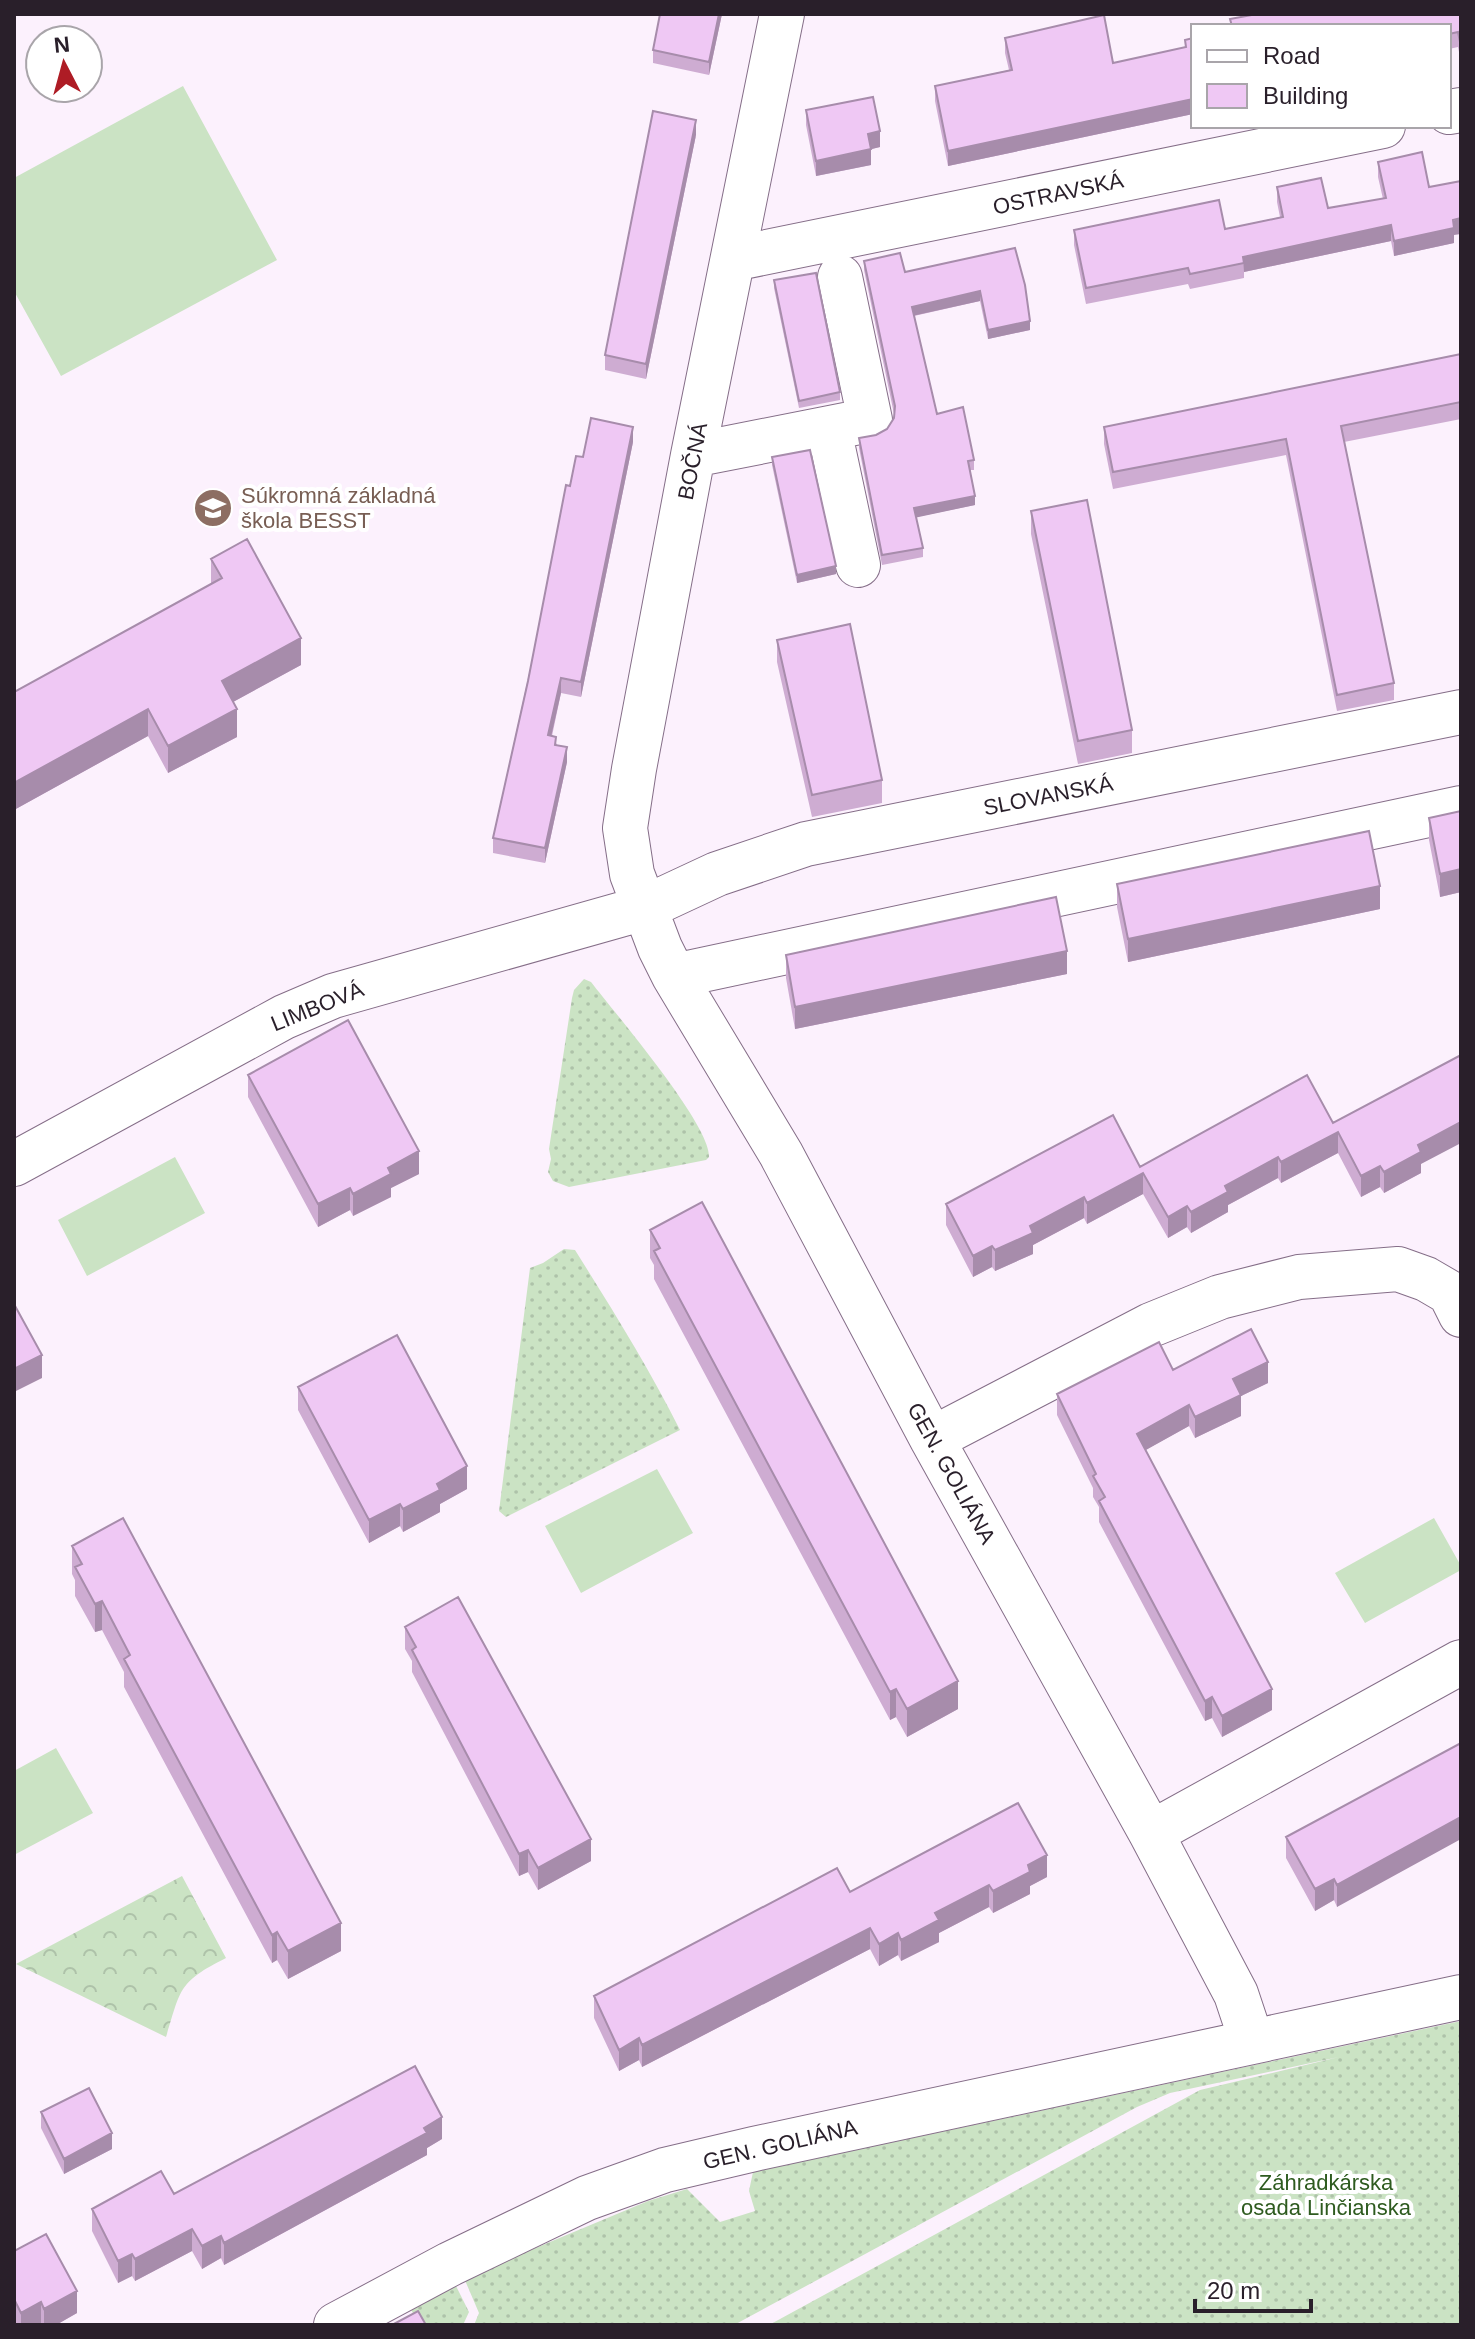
<svg xmlns="http://www.w3.org/2000/svg" width="1475" height="2339" font-family="Arial,sans-serif">
	<style>
		.grass { fill: url(#grass-dots) }
		.forest { fill: url(#forest-crowns) }
		.pitch { fill: #cbe3c4 }
		.lines { fill: none; stroke-linecap: round; stroke-linejoin: round }
		.minor-casing { stroke: #856e88; stroke-width: 46 }
		.minor { stroke: #fff; stroke-width: 44 }
		.wall { fill: #ceacd2 }
		.shaded-wall { fill: #a78cab }
		.building { fill: #efc8f4; stroke: #a78cab; stroke-width: 2 }
		.labels { text-anchor: middle; stroke-width: 8; stroke-linejoin: round; paint-order: stroke }
		.street-label { font-size: 22px; fill: #291f2a; stroke: #fff }
		.education-label { font-size: 22px; fill: #785e54; stroke: #fff; text-anchor: start }
		.park-label { font-size: 22px; fill: #2e5b1f; stroke: #fff }
	</style>
	<defs>
		<pattern id="grass-dots" width="8" height="8" patternUnits="userSpaceOnUse" patternTransform="scale(2)"><rect width="8" height="8" fill="#cbe3c4"/><path d="M2 2h.1M6 6h.1" fill="none" stroke="#aec2a9" stroke-width="1.8" stroke-linecap="round"/></pattern>
		<pattern id="forest-crowns" width="20" height="18" patternUnits="userSpaceOnUse" patternTransform="scale(2)"><rect width="20" height="18" fill="#cbe3c4"/><path d="M2 6a3 3 0 1 1 6 0M12 15a3 3 0 1 1 6 0" fill="none" stroke="#aec2a9"/></pattern>
	</defs>
	<rect width="100%" height="100%" fill="#fcf1fd"/>
	<!-- grass -->
	<path class="grass" d="M 584,979 L 591,982 C 614,1012 711,1125 709,1157 L 706,1160 L 569,1187 L 553,1181 L 548,1172 L 551,1159 L 549,1149 L 572,998 L 574,990 Z
		M 564,1249 L 575,1250 C 612,1309 649,1368 680,1430 L 506,1517 L 499,1511 L 530,1268 L 543,1263 Z
		M 1461,2021 L 1461,2325 L 769,2325 L 1200,2090 L 1339,2057 L 1170,2093 L 1137,2107 L 734,2325 L 474,2325 L 479,2313 L 464,2278 L 648,2201 L 687,2189 L 720,2222 L 755,2211 L 749,2191 L 753,2172 Z
		M 455,2284 L 469,2312 L 463,2325 L 420,2325 L 410,2308 Z"/>
	<!-- forest -->
	<path class="forest" d="M 182,1876 L 226,1958 C 178,1982 181,1989 166,2037 L 16,1964 Z"/>
	<!-- pitch -->
	<path class="pitch" d="M 183,86 L 277,260 L 61,376 L 14,291 L 14,178 Z
		M 175,1157 L 205,1213 L 87,1276 L 58,1220 Z
		M 657,1469 L 693,1533 L 581,1593 L 545,1526 Z
		M 1434,1518 L 1461,1566 L 1461,1570 L 1365,1623 L 1335,1573 Z
		M 56,1748 L 93,1813 L 14,1855 L 14,1771 Z"/>
	<g class="lines">
		<!-- minor casing -->
		<g class="minor-casing">
			<path id="minor" d="M 782,14 L 693,455 L 634,769 L 625,828 L 632,874 L 660,948 L 674,976 L 781,1154 L 932,1439 L 1151,1833 L 1236,1994 L 1252,2042
				M 1449,112 L 1461,110
				M 733,259 L 1383,126
				M 829,429 L 858,565
				M 693,455 L 870,420 L 840,277
				M 674,976 L 1461,808
				M 14,1164 L 284,1017 L 333,996 L 644,908 L 717,874 L 806,844 L 1461,712
				M 932,1439 L 1151,1325 L 1220,1297 L 1299,1277 L 1398,1269 L 1426,1279 L 1450,1293 L 1461,1315
				M 1151,1833 L 1461,1662
				M 336,2325 L 450,2264 L 587,2198 L 665,2170 L 754,2149 L 1461,1997"/>
		</g>
		<!-- minor -->
		<use href="#minor" class="minor"/>
	</g>
	<!-- wall -->
	<path class="wall" d="M 722,14 L 709,75 L 653,63 L 653,50 L 673,15 Z
		M 1461,14 L 1461,57 L 1460,57 L 1458,47 L 1449,49 L 1449,26 L 1230,26 L 1230,19 Z
		M 1005,38 L 1113,63 L 1185,48 L 1185,40 L 1193,38 L 1193,114 L 948,166 L 935,101 L 935,86 L 1009,70 L 1005,53 Z
		M 806,110 L 880,147 L 871,149 L 871,165 L 816,176 L 806,125 Z
		M 696,135 L 646,379 L 605,370 L 605,355 Z
		M 1378,162 L 1429,187 L 1454,235 L 1454,243 L 1394,256 L 1391,241 L 1244,272 L 1244,278 L 1190,289 L 1188,284 L 1086,304 L 1074,245 L 1074,230 L 1225,229 L 1280,217 L 1277,202 L 1277,187 L 1328,208 L 1383,199 L 1378,177 Z
		M 1015,248 L 1030,330 L 988,339 L 980,301 L 914,316 L 937,414 L 974,460 L 974,470 L 970,470 L 975,505 L 916,517 L 923,548 L 923,557 L 882,565 L 859,448 L 859,438 L 876,435 L 887,429 L 894,418 L 894,414 L 864,270 L 864,261 L 905,272 Z
		M 774,280 L 840,392 L 840,400 L 799,408 L 774,288 Z
		M 1461,354 L 1461,419 L 1344,442 L 1394,683 L 1394,700 L 1337,711 L 1286,455 L 1113,489 L 1104,444 L 1104,427 Z
		M 633,442 L 581,697 L 561,693 L 552,736 L 567,762 L 545,863 L 493,853 L 493,838 L 570,486 Z
		M 772,457 L 836,574 L 797,583 L 772,465 Z
		M 1031,511 L 1132,730 L 1132,753 L 1078,764 L 1031,534 Z
		M 211,559 L 301,665 L 233,702 L 237,737 L 168,773 L 148,736 L 14,810 L 211,584 Z
		M 777,640 L 882,780 L 882,803 L 812,817 L 777,662 Z
		M 1461,811 L 1461,892 L 1440,897 L 1429,840 L 1429,818 Z
		M 1117,884 L 1380,909 L 1128,962 L 1117,907 Z
		M 786,955 L 1067,974 L 795,1029 L 786,978 Z
		M 248,1075 L 419,1174 L 391,1188 L 391,1197 L 353,1216 L 350,1210 L 318,1227 L 248,1097 Z
		M 1333,1123 L 1421,1164 L 1421,1173 L 1384,1193 L 1380,1187 L 1361,1197 L 1338,1153 L 1281,1183 L 1278,1178 L 1228,1205 L 1228,1212 L 1191,1233 L 1187,1227 L 1168,1238 L 1143,1194 L 1087,1224 L 1084,1218 L 1033,1245 L 1033,1254 L 995,1271 L 992,1267 L 973,1277 L 946,1225 L 946,1204 L 1140,1167 Z
		M 650,1230 L 958,1709 L 907,1737 L 896,1717 L 890,1720 L 654,1279 L 654,1265 L 650,1258 Z
		M 1173,1370 L 1268,1383 L 1241,1396 L 1241,1416 L 1195,1438 L 1189,1426 L 1145,1450 L 1272,1710 L 1222,1737 L 1212,1718 L 1205,1721 L 1099,1522 L 1099,1507 L 1093,1497 L 1093,1488 L 1057,1415 L 1057,1394 Z
		M 298,1387 L 467,1489 L 440,1504 L 440,1512 L 403,1532 L 400,1526 L 369,1543 L 298,1410 Z
		M 72,1546 L 341,1951 L 288,1979 L 277,1960 L 272,1963 L 124,1687 L 124,1672 L 102,1630 L 95,1632 L 75,1596 L 75,1580 L 72,1574 Z
		M 405,1627 L 591,1861 L 538,1890 L 528,1872 L 519,1876 L 412,1672 L 412,1661 L 405,1649 Z
		M 1461,1743 L 1337,1907 L 1334,1900 L 1315,1911 L 1286,1858 L 1286,1837 Z
		M 1047,1877 L 1030,1886 L 1030,1894 L 993,1913 L 989,1907 L 939,1933 L 939,1942 L 901,1961 L 898,1955 L 879,1966 L 870,1949 L 642,2067 L 639,2060 L 619,2071 L 594,2018 L 594,1996 L 850,1892 Z
		M 41,2112 L 112,2149 L 64,2174 L 41,2128 Z
		M 442,2139 L 427,2148 L 427,2155 L 224,2265 L 221,2258 L 202,2269 L 192,2251 L 135,2281 L 132,2276 L 118,2283 L 92,2231 L 92,2209 L 174,2194 Z
		M 14,2251 L 77,2313 L 56,2325 L 16,2325 L 14,2322 Z"/>
	<!-- shaded-wall -->
	<path class="shaded-wall" d="M 719,14 L 722,14 L 709,75 L 709,62 Z
		M 1193,99 L 1193,114 L 948,166 L 948,151 Z
		M 696,120 L 696,135 L 646,379 L 646,364 Z
		M 880,131 L 880,147 L 868,150 L 868,134 Z
		M 871,149 L 871,165 L 816,176 L 816,161 Z
		M 1461,218 L 1461,234 L 1454,235 L 1454,243 L 1394,256 L 1394,241 Z
		M 1391,225 L 1391,241 L 1244,272 L 1243,257 Z
		M 980,291 L 980,301 L 912,316 L 912,307 Z
		M 1030,321 L 1030,330 L 988,339 L 988,330 Z
		M 633,427 L 633,442 L 581,697 L 581,682 Z
		M 975,496 L 975,505 L 914,518 L 914,508 Z
		M 836,566 L 836,574 L 797,583 L 797,575 Z
		M 301,638 L 301,665 L 222,708 L 222,681 Z
		M 561,678 L 561,693 L 548,750 L 548,735 Z
		M 148,709 L 148,736 L 14,810 L 14,783 Z
		M 237,709 L 237,737 L 168,773 L 168,746 Z
		M 567,747 L 567,762 L 545,863 L 545,848 Z
		M 1461,869 L 1461,892 L 1440,897 L 1440,874 Z
		M 1380,886 L 1380,909 L 1128,962 L 1128,939 Z
		M 1067,951 L 1067,974 L 795,1029 L 795,1007 Z
		M 1461,1122 L 1461,1143 L 1421,1164 L 1421,1173 L 1384,1193 L 1384,1172 L 1418,1145 Z
		M 1338,1132 L 1338,1153 L 1281,1183 L 1281,1162 Z
		M 419,1151 L 419,1174 L 391,1188 L 391,1197 L 353,1216 L 353,1194 L 388,1168 Z
		M 1278,1157 L 1278,1178 L 1228,1205 L 1228,1212 L 1191,1233 L 1191,1212 L 1225,1186 Z
		M 1380,1166 L 1380,1187 L 1361,1197 L 1361,1176 Z
		M 1143,1173 L 1143,1194 L 1087,1224 L 1087,1203 Z
		M 350,1188 L 350,1210 L 318,1227 L 318,1204 Z
		M 1084,1197 L 1084,1218 L 1033,1245 L 1033,1254 L 995,1271 L 995,1250 L 1030,1226 Z
		M 1187,1206 L 1187,1227 L 1168,1238 L 1168,1217 Z
		M 992,1246 L 992,1267 L 973,1277 L 973,1256 Z
		M 42,1355 L 42,1378 L 14,1392 L 14,1369 Z
		M 1268,1362 L 1268,1383 L 1241,1396 L 1241,1416 L 1195,1438 L 1195,1417 L 1233,1379 Z
		M 1189,1405 L 1189,1426 L 1137,1455 L 1137,1434 Z
		M 467,1466 L 467,1489 L 440,1504 L 440,1512 L 403,1532 L 403,1509 L 437,1484 Z
		M 400,1504 L 400,1526 L 369,1543 L 369,1520 Z
		M 102,1601 L 102,1630 L 95,1632 L 95,1604 Z
		M 958,1681 L 958,1709 L 907,1737 L 907,1709 Z
		M 896,1689 L 896,1717 L 890,1720 L 890,1692 Z
		M 1272,1689 L 1272,1710 L 1222,1737 L 1222,1716 Z
		M 1212,1697 L 1212,1718 L 1205,1721 L 1205,1701 Z
		M 1461,1817 L 1461,1839 L 1337,1907 L 1337,1885 Z
		M 591,1839 L 591,1861 L 538,1890 L 538,1868 Z
		M 528,1850 L 528,1872 L 519,1876 L 519,1854 Z
		M 1047,1855 L 1047,1877 L 1030,1886 L 1030,1894 L 993,1913 L 993,1891 L 1028,1865 Z
		M 1334,1879 L 1334,1900 L 1315,1911 L 1315,1889 Z
		M 989,1885 L 989,1907 L 939,1933 L 939,1942 L 901,1961 L 901,1940 L 935,1913 Z
		M 341,1923 L 341,1951 L 288,1979 L 288,1951 Z
		M 870,1928 L 870,1949 L 642,2067 L 642,2045 Z
		M 277,1932 L 277,1960 L 272,1963 L 272,1935 Z
		M 898,1933 L 898,1955 L 879,1966 L 879,1944 Z
		M 639,2038 L 639,2060 L 619,2071 L 619,2050 Z
		M 442,2117 L 442,2139 L 427,2148 L 427,2155 L 224,2265 L 224,2243 Z
		M 112,2133 L 112,2149 L 64,2174 L 64,2159 Z
		M 192,2229 L 192,2251 L 135,2281 L 135,2259 Z
		M 221,2236 L 221,2258 L 202,2269 L 202,2246 Z
		M 132,2254 L 132,2276 L 118,2283 L 118,2261 Z
		M 77,2291 L 77,2313 L 56,2325 L 44,2325 L 44,2309 Z
		M 41,2302 L 41,2325 L 21,2325 L 21,2313 Z"/>
	<!-- building -->
	<path class="building" d="M 660,14 L 719,14 L 709,62 L 653,50 Z
		M 1257,14 L 1461,14 L 1461,42 L 1460,42 L 1458,32 L 1449,34 L 1449,26 L 1232,26 L 1230,19 Z
		M 1104,15 L 1113,63 L 1186,47 L 1185,40 L 1193,38 L 1193,99 L 948,151 L 935,86 L 1012,70 L 1005,38 Z
		M 873,97 L 880,131 L 868,134 L 871,149 L 816,161 L 806,110 Z
		M 653,111 L 696,120 L 646,364 L 605,355 Z
		M 1422,152 L 1429,187 L 1461,181 L 1461,218 L 1453,220 L 1454,228 L 1394,241 L 1391,225 L 1243,257 L 1244,263 L 1190,274 L 1188,268 L 1086,288 L 1074,230 L 1219,200 L 1225,229 L 1283,217 L 1277,187 L 1321,178 L 1328,208 L 1386,198 L 1378,162 Z
		M 1015,248 L 1025,285 L 1030,321 L 988,330 L 980,291 L 912,307 L 937,414 L 963,407 L 974,460 L 968,461 L 975,496 L 914,508 L 923,548 L 882,555 L 859,438 L 876,435 L 887,429 L 894,418 L 895,406 L 864,261 L 900,253 L 905,272 Z
		M 816,273 L 840,392 L 799,401 L 774,280 Z
		M 1461,354 L 1461,402 L 1341,426 L 1394,683 L 1337,695 L 1286,439 L 1113,472 L 1104,427 Z
		M 591,418 L 633,427 L 581,682 L 561,678 L 548,735 L 556,737 L 555,745 L 567,747 L 545,848 L 493,838 L 528,681 L 566,485 L 570,486 L 576,456 L 583,457 Z
		M 810,450 L 836,566 L 797,575 L 772,457 Z
		M 1087,500 L 1132,730 L 1078,741 L 1031,511 Z
		M 247,539 L 301,638 L 222,681 L 237,709 L 168,746 L 148,709 L 14,783 L 14,692 L 222,578 L 211,559 Z
		M 850,624 L 882,780 L 812,795 L 777,640 Z
		M 1461,811 L 1461,869 L 1440,874 L 1429,818 Z
		M 1369,831 L 1380,886 L 1128,939 L 1117,884 Z
		M 1056,897 L 1067,951 L 795,1007 L 786,955 Z
		M 348,1020 L 419,1151 L 388,1168 L 391,1174 L 353,1194 L 350,1188 L 318,1204 L 248,1075 Z
		M 1461,1055 L 1461,1122 L 1418,1145 L 1421,1152 L 1384,1172 L 1380,1166 L 1361,1176 L 1338,1132 L 1281,1162 L 1278,1157 L 1225,1186 L 1228,1192 L 1191,1212 L 1187,1206 L 1168,1217 L 1143,1173 L 1087,1203 L 1084,1197 L 1030,1226 L 1033,1233 L 995,1250 L 992,1246 L 973,1256 L 946,1204 L 1113,1115 L 1140,1167 L 1307,1075 L 1333,1123 Z
		M 702,1202 L 958,1681 L 907,1709 L 896,1689 L 890,1692 L 654,1251 L 660,1248 L 650,1230 Z
		M 14,1304 L 42,1355 L 14,1369 Z
		M 1251,1329 L 1268,1362 L 1233,1379 L 1241,1395 L 1195,1417 L 1189,1405 L 1137,1434 L 1272,1689 L 1222,1716 L 1212,1697 L 1205,1701 L 1099,1501 L 1105,1497 L 1093,1476 L 1096,1474 L 1057,1394 L 1159,1342 L 1173,1370 Z
		M 397,1335 L 467,1466 L 437,1484 L 440,1490 L 403,1509 L 400,1504 L 369,1520 L 298,1387 Z
		M 123,1518 L 341,1923 L 288,1951 L 277,1932 L 272,1935 L 124,1659 L 130,1655 L 102,1601 L 95,1604 L 75,1567 L 82,1564 L 72,1546 Z
		M 458,1597 L 591,1839 L 538,1868 L 528,1850 L 519,1854 L 412,1650 L 416,1647 L 405,1627 Z
		M 1461,1743 L 1461,1817 L 1337,1885 L 1334,1879 L 1315,1889 L 1286,1837 Z
		M 1018,1803 L 1047,1855 L 1028,1865 L 1030,1872 L 993,1891 L 989,1885 L 935,1913 L 939,1920 L 901,1940 L 898,1933 L 879,1944 L 870,1928 L 642,2045 L 639,2038 L 619,2050 L 594,1996 L 837,1868 L 850,1892 Z
		M 415,2066 L 442,2117 L 424,2128 L 427,2133 L 224,2243 L 221,2236 L 202,2246 L 192,2229 L 135,2259 L 132,2254 L 118,2261 L 92,2209 L 161,2171 L 174,2194 Z
		M 89,2088 L 112,2133 L 64,2159 L 41,2112 Z
		M 46,2234 L 77,2291 L 44,2309 L 41,2302 L 21,2313 L 14,2299 L 14,2251 Z
		M 418,2311 L 426,2325 L 392,2325 Z"/>
	<!-- icons -->
	<defs>
		<g id="school-disc" transform="scale(2)"><circle r="9.5" fill="#8d6e63" stroke="#fff"/><path d="M0-5L7-2L0 1L-7-2ZM-4 1L0 2.5L4 1V4Q0 6-4 4Z" fill="#fff"/></g>
	</defs>
	<g fill-rule="evenodd">
		<use href="#school-disc" x="213" y="508"/>
	</g>
	<g class="labels">
		<!-- street labels -->
		<g class="street-label">
			<text transform="translate(1058 193) rotate(-12)" y="8">OSTRAVSKÁ</text>
			<text transform="translate(692 461) rotate(-79)" y="8">BOČNÁ</text>
			<text transform="translate(1048 795) rotate(-11)" y="8">SLOVANSKÁ</text>
			<text transform="translate(317 1006) rotate(-22)" y="8">LIMBOVÁ</text>
			<text transform="translate(952 1473) rotate(61)" y="8">GEN. GOLIÁNA</text>
			<text transform="translate(780 2144) rotate(-13)" y="8">GEN. GOLIÁNA</text>
		</g>
		<!-- education labels -->
		<g class="education-label">
			<text x="241" y="503">Súkromná základná<tspan x="241" dy="25">škola BESST</tspan></text>
		</g>
		<!-- park labels -->
		<g class="park-label">
			<text x="1326" y="2190">Záhradkárska<tspan x="1326" dy="25">osada Linčianska</tspan></text>
		</g>
	</g>
	<!-- border -->
	<rect width="1475" height="2339" fill="none" stroke="#291f2a" stroke-width="32"/>
	<!-- legend -->
	<rect x="1191" y="24" width="260" height="104" fill="#ffffff" stroke="#a9a5aa" stroke-width="2"/>
	<rect x="1207" y="50" width="40" height="12" fill="#ffffff" stroke="#a9a5aa" stroke-width="2"/>
	<text x="1263" y="64" font-size="24" fill="#291f2a">Road</text>
	<rect x="1207" y="84" width="40" height="24" fill="#efc8f4" stroke="#a9a5aa" stroke-width="2"/>
	<text x="1263" y="104" font-size="24" fill="#291f2a">Building</text>
	<!-- north arrow -->
	<g transform="translate(64 64) rotate(354)"><circle r="38" fill="#ffffff" stroke="#a9a5aa" stroke-width="2"/>
	<path d="M0-6L14 30L0 20L-14 30Z" fill="#ae1c25"/>
	<text y="-12" font-size="22" font-weight="bold" text-anchor="middle" fill="#291f2a">N</text>
	</g>
	<!-- scale -->
	<path d="M1195 2299v12h116v-12" fill="none" stroke="#291f2a" stroke-width="4"/>
	<text x="1207" y="2299" font-size="24" fill="#291f2a" stroke="#ffffff" stroke-width="6" paint-order="stroke">20 m</text>
</svg>
